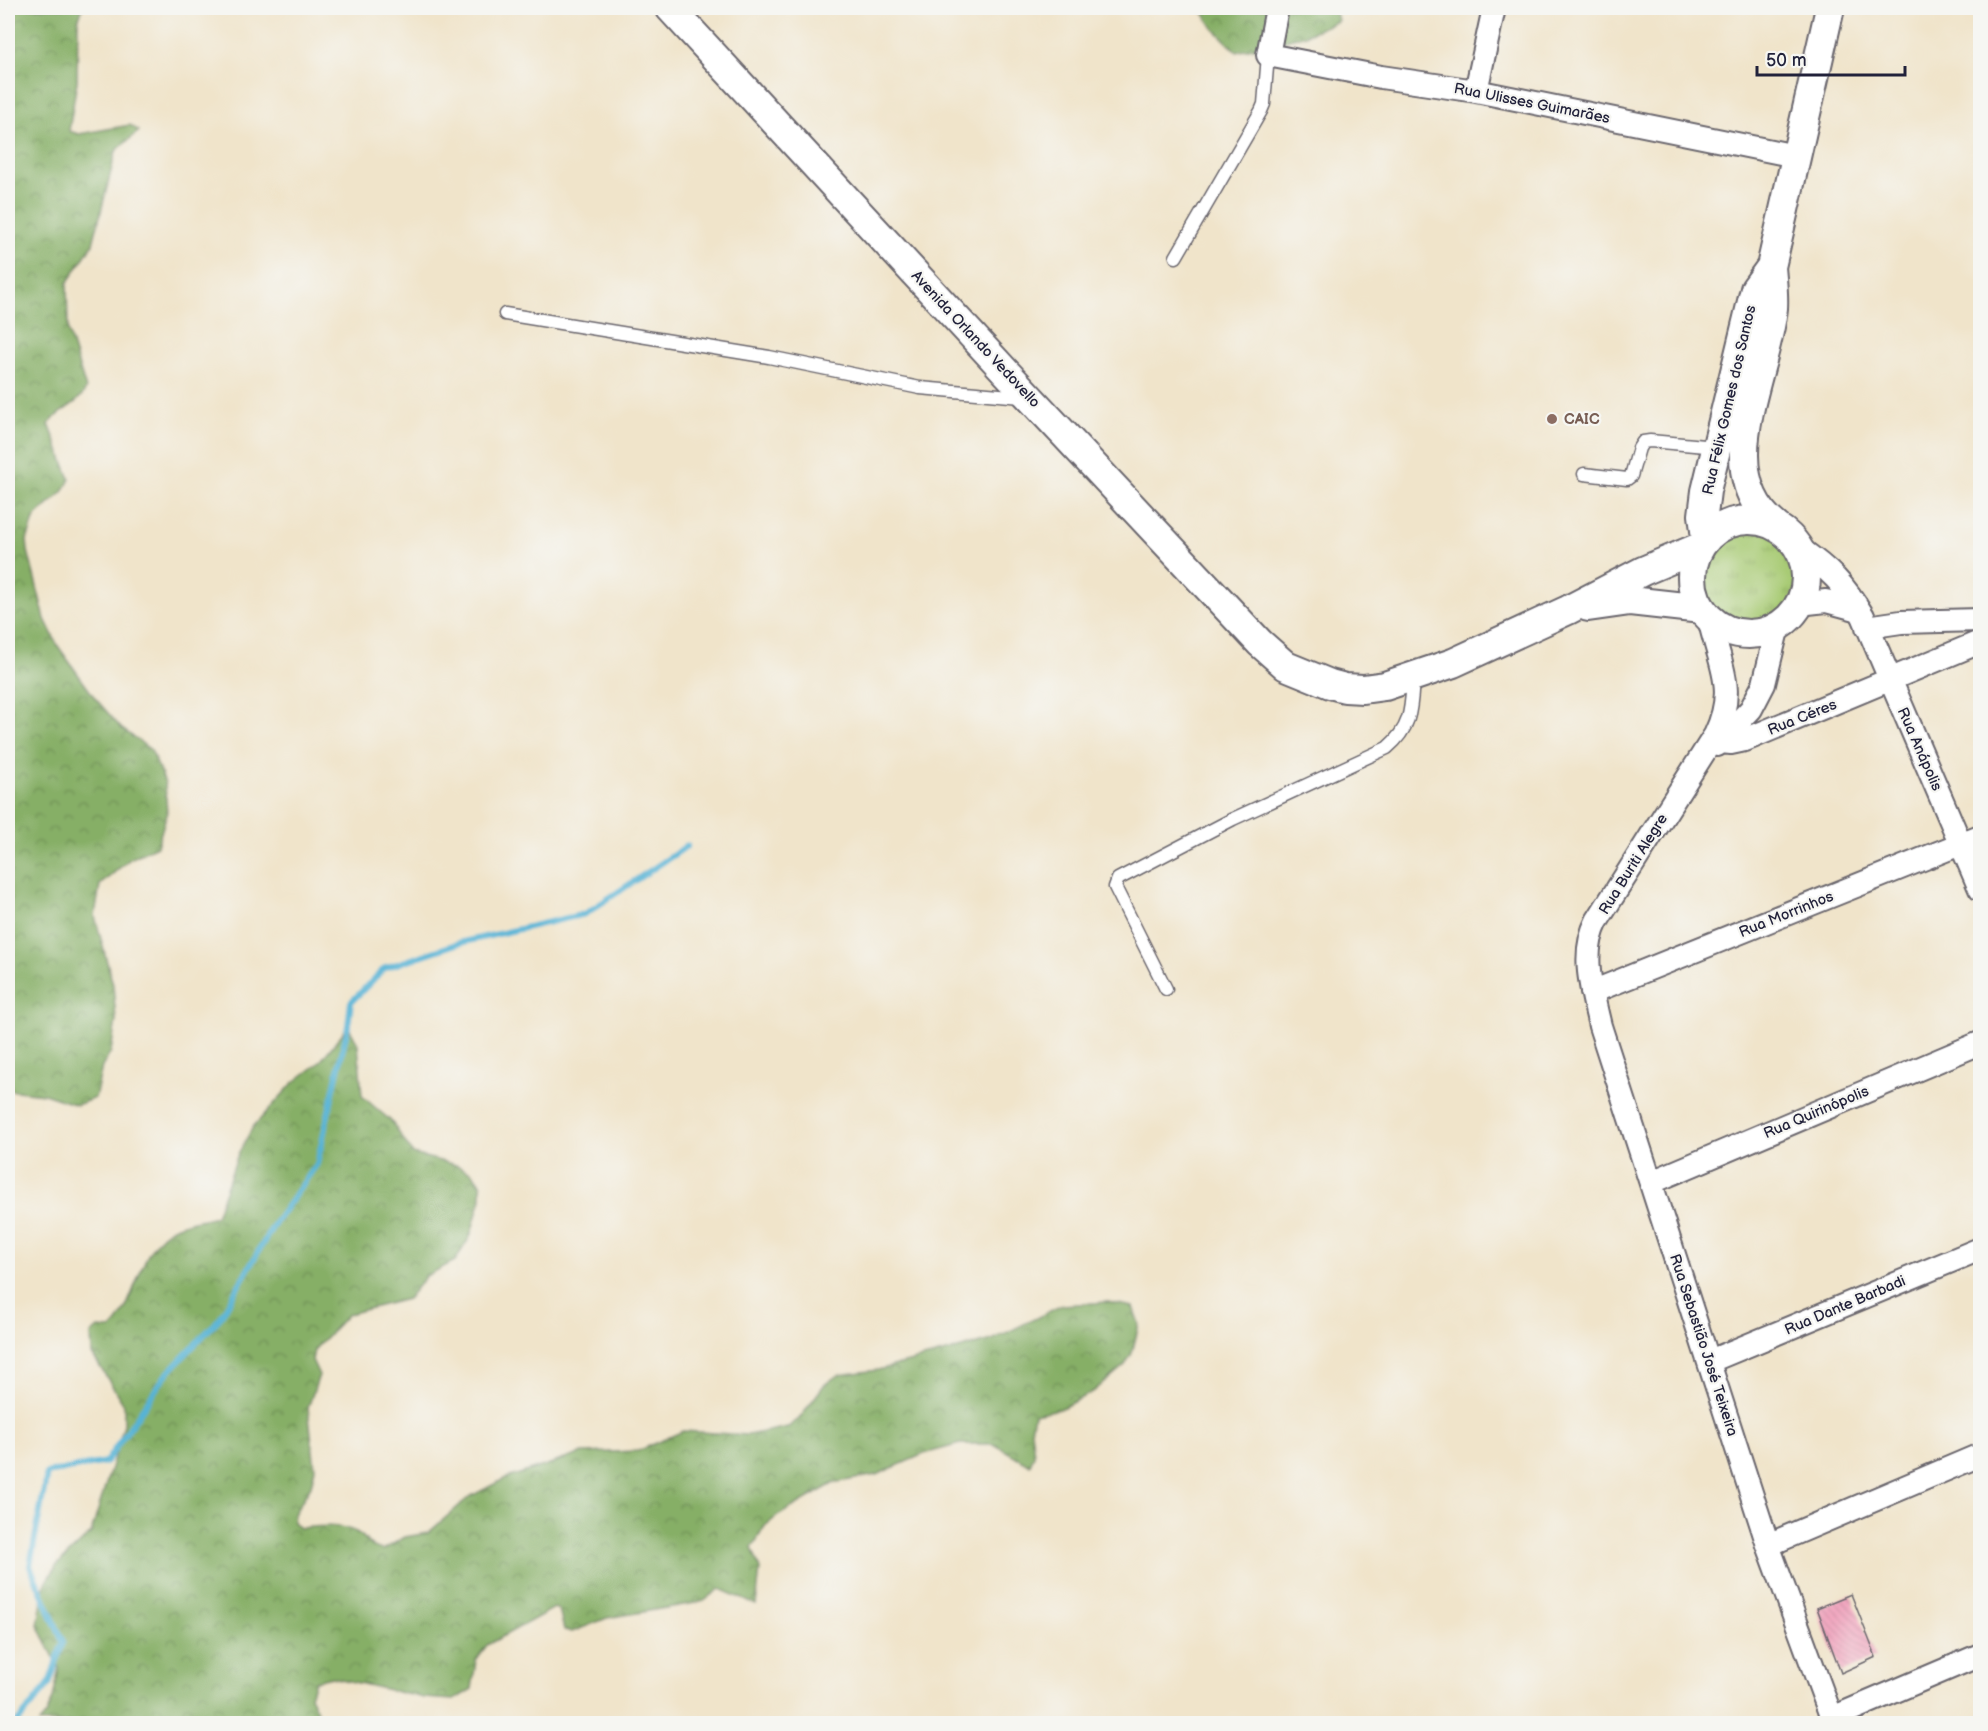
<svg xmlns="http://www.w3.org/2000/svg" width="1988" height="1731" font-family="'Balsamiq Sans',sans-serif">
	<style>
		.forest { fill: url(#forest-crowns); stroke: #546850; stroke-width: 1.5 }
		.park { fill: url(#park-tufts); stroke: #657658; stroke-width: 1.5 }
		.lines { fill: none; stroke-linecap: round; stroke-linejoin: round }
		.stream { stroke: #57b3d5; stroke-width: 6 }
		.building { fill: url(#building-back-hatch) }
		.service-casing { stroke: #6a666d; stroke-width: 15 }
		.minor-casing { stroke: #6a666d; stroke-width: 26 }
		.tertiary-casing { stroke: #6a666d; stroke-width: 32 }
		.service { stroke: #fff; stroke-width: 12 }
		.minor { stroke: #fff; stroke-width: 22 }
		.tertiary { stroke: #fff; stroke-width: 28 }
		.education-dot { fill: #8d6e63; stroke: #f6f6f2; stroke-width: 2 }
		.labels { text-anchor: middle; stroke-width: 4.5; stroke-linejoin: round; paint-order: stroke }
		.street-label { font-size: 15px; fill: #22223b; stroke: #f6f6f2 }
		.education-label { font-size: 15px; font-weight: bold; fill: #785e54; stroke: #f6f6f2; text-anchor: start }
	</style>
	<defs>
		<pattern id="forest-crowns" width="20" height="18" patternUnits="userSpaceOnUse" patternTransform="scale(1.5)"><rect width="20" height="18" fill="#86af66"/><path d="M2 6a3 3 0 1 1 6 0M12 15a3 3 0 1 1 6 0" fill="none" stroke="#6d8e55"/></pattern>
		<pattern id="park-tufts" width="24" height="20" patternUnits="userSpaceOnUse" patternTransform="scale(1.5)"><rect width="24" height="20" fill="#a8cb74"/><path d="M3 7l-1-3M5 7V3M7 7l1-3M15 17l-1-3M17 17v-4M19 17l1-3" fill="none" stroke="#90ae65"/></pattern>
		<pattern id="building-back-hatch" width="6" height="6" patternUnits="userSpaceOnUse" patternTransform="scale(1.5)"><rect width="6" height="6" fill="#f1a1bc"/><path d="M-1 5l2 2M0 0l6 6M5-1l2 2" fill="none" stroke="#ce8aa2"/></pattern>
	</defs>
	<rect width="100%" height="100%" fill="#f6f6f2"/>
	<filter id="ink" filterUnits="userSpaceOnUse"><feTurbulence type="fractalNoise" baseFrequency=".0167" numOctaves="2"/><feDisplacementMap in="SourceGraphic" scale="12" xChannelSelector="R" yChannelSelector="G"/><feConvolveMatrix kernelMatrix="1 2 1 2 8 2 1 2 1" color-interpolation-filters="sRGB"/></filter>
	<filter id="wash" filterUnits="userSpaceOnUse"><feTurbulence type="fractalNoise" baseFrequency=".008" numOctaves="4" result="noise"/><feDisplacementMap in="SourceGraphic" scale="24" xChannelSelector="R" yChannelSelector="G"/><feGaussianBlur stdDeviation="1.35" result="paint"/><feColorMatrix in="noise" values="0 0 0 0 0 0 0 0 0 0 0 0 0 0 0 0 0 1.4 0 .05"/><feComposite in="paint" operator="in"/></filter>
	<g filter="url(#wash)">
		<rect width="100%" height="100%" fill="#f0e4ca"/>
		<!-- forest -->
		<path class="forest" d="M 8,8 L 83,8 L 78,20 L 77,81 L 69,131 L 79,134 L 130,125 L 139,131 L 116,151 L 93,244 L 67,283 L 68,331 L 86,389 C 77,407 60,408 49,424 L 70,479 L 63,492 L 35,517 L 27,540 L 28,551 L 45,619 L 58,646 L 95,698 L 121,728 L 151,750 L 165,783 L 167,813 L 157,846 L 130,859 L 100,885 L 95,916 L 113,985 L 116,1020 L 111,1052 L 102,1067 L 95,1098 L 77,1105 L 44,1094 L 8,1090 Z
			M 1200,8 L 1335,8 L 1338,21 L 1305,35 L 1237,52 L 1213,28 Z
			M 348,1026 L 358,1044 L 362,1096 L 391,1121 L 413,1154 L 456,1165 L 473,1173 L 481,1185 L 481,1199 L 470,1237 L 455,1261 L 426,1276 L 407,1299 L 348,1314 L 314,1350 L 312,1360 L 319,1375 L 308,1408 L 315,1468 L 311,1486 L 294,1514 L 293,1522 L 299,1528 C 317,1527 339,1523 356,1532 C 368,1538 368,1548 383,1550 L 405,1537 L 428,1533 L 469,1497 L 504,1479 L 583,1453 L 638,1451 L 683,1431 L 748,1435 L 788,1427 L 799,1419 L 824,1385 L 838,1375 L 878,1370 L 992,1340 L 1062,1305 L 1108,1302 L 1133,1307 L 1139,1324 L 1132,1353 L 1125,1365 L 1094,1391 L 1060,1409 L 1034,1414 L 1031,1430 L 1034,1455 L 1030,1465 L 994,1444 L 960,1444 L 924,1454 L 876,1475 L 834,1483 L 779,1515 L 765,1526 L 752,1548 L 760,1569 L 756,1605 L 720,1589 L 701,1602 L 607,1618 L 572,1632 L 564,1630 L 559,1610 L 554,1608 L 487,1645 L 476,1660 L 472,1689 L 454,1700 L 424,1698 L 332,1677 L 315,1681 L 310,1696 L 323,1723 L 39,1723 L 46,1715 L 53,1699 L 59,1668 L 38,1625 L 44,1587 L 56,1566 L 91,1533 L 124,1425 L 124,1405 L 92,1354 L 91,1334 L 98,1328 L 111,1329 C 138,1304 137,1244 175,1227 C 187,1221 203,1220 216,1216 L 238,1154 L 253,1127 L 293,1083 L 319,1063 Z"/>
		<!-- park -->
		<path class="park" d="M1699 577a49 49 0 1 1 98 0a49 49 0 1 1-98 0Z"/>
		<g class="lines">
			<!-- stream -->
			<path class="stream" d="M 16,1724 L 49,1684 L 63,1642 L 30,1566 L 47,1473 L 106,1462 L 165,1376 L 220,1318 L 273,1226 L 317,1164 L 348,1026 L 351,1002 L 385,968 L 459,943 L 585,914 L 687,846"/>
		</g>
		<g id="blocks">
			<!-- building -->
			<path class="building" d="M 1851,1594 L 1876,1657 L 1841,1673 L 1817,1608 Z"/>
		</g>
	</g>
	<g filter="url(#ink)">
		<use href="#blocks" fill-opacity="0" stroke="#6a666d" stroke-width="1.5"/>
		<g class="lines">
			<!-- service casing -->
			<g class="service-casing">
				<path id="service" d="M 1176,257 L 1261,111 L 1264,104 L 1268,55
					M 505,314 L 769,357 L 920,388 L 1022,397
					M 1584,474 L 1627,479 L 1631,476 L 1639,448 L 1643,442 L 1650,441 L 1716,447
					M 1166,989 L 1115,887 L 1118,879 L 1233,819 L 1387,748 C 1412,727 1411,708 1413,678"/>
			</g>
			<!-- minor casing -->
			<g class="minor-casing">
				<path id="minor" d="M 1277,8 L 1268,55 L 1381,77 L 1476,91 L 1796,156
					M 1476,91 L 1494,8
					M 1799,548 C 1830,570 1844,584 1863,616 L 1980,889
					M 1799,604 L 1826,601 L 1859,610
					M 1709,618 C 1719,665 1738,687 1715,735 L 1597,921 C 1580,954 1592,991 1600,1026 L 1768,1545 L 1834,1724
					M 1867,627 L 1901,622 L 1980,620
					M 1715,735 L 1721,742 L 1731,743 L 1745,740 L 1980,642
					M 1717,745 L 1751,709 L 1764,684 L 1778,626
					M 1592,992 L 1980,836
					M 1652,1182 L 1980,1043
					M 1710,1361 L 1980,1249
					M 1768,1545 L 1980,1455
					M 1832,1718 L 1980,1655"/>
			</g>
			<!-- tertiary casing -->
			<g class="tertiary-casing">
				<path id="tertiary" d="M 670,8 L 1004,370 L 1260,643 L 1286,666 L 1330,684 L 1345,688 L 1363,689 L 1385,686 L 1453,663 L 1568,610 L 1643,571 L 1700,547
					M1692 577a57 57 0 1 1 114 0a57 57 0 1 1-114 0Z
					M 1777,527 C 1709,473 1766,377 1773,308 C 1774,295 1772,280 1771,267 L 1830,8
					M 1706,538 L 1703,515 L 1706,491 L 1755,289 L 1771,267
					M 1588,607 L 1630,601 L 1702,609"/>
			</g>
			<!-- service -->
			<use href="#service" class="service"/>
			<!-- minor -->
			<use href="#minor" class="minor"/>
			<!-- tertiary -->
			<use href="#tertiary" class="tertiary"/>
		</g>
	</g>
	<!-- markers -->
	<circle class="education-dot" cx="1552" cy="419" r="6"/>
	<g class="labels">
		<!-- street labels -->
		<g class="street-label">
			<text transform="translate(1532 103) rotate(11)" y="5">Rua Ulisses Guimarães</text>
			<text transform="translate(976 339) rotate(47)" y="5">Avenida Orlando Vedovello</text>
			<text transform="translate(1729 400) rotate(-77)" y="5">Rua Félix Gomes dos Santos</text>
			<text transform="translate(1802 717) rotate(-22)" y="5">Rua Céres</text>
			<text transform="translate(1920 749) rotate(66)" y="5">Rua Anápolis</text>
			<text transform="translate(1633 864) rotate(-58)" y="5">Rua Buriti Alegre</text>
			<text transform="translate(1786 914) rotate(-22)" y="5">Rua Morrinhos</text>
			<text transform="translate(1816 1112) rotate(-23)" y="5">Rua Quirinópolis</text>
			<text transform="translate(1845 1305) rotate(-23)" y="5">Rua Dante Barbadi</text>
			<text transform="translate(1704 1345) rotate(72)" y="5">Rua Sebastião José Teixeira</text>
		</g>
		<!-- education labels -->
		<g class="education-label">
			<text x="1564" y="424">CAIC</text>
		</g>
	</g>
	<!-- margin -->
	<rect width="1988" height="1731" fill="none" stroke="#f6f6f2" stroke-width="30"/>
	<!-- scale -->
	<path d="M1757 66v9h148v-9" fill="none" stroke="#22223b" stroke-width="3"/>
	<text x="1766" y="66" font-size="18" fill="#22223b" stroke="#f6f6f2" stroke-width="4.5" paint-order="stroke">50 m</text>
</svg>
